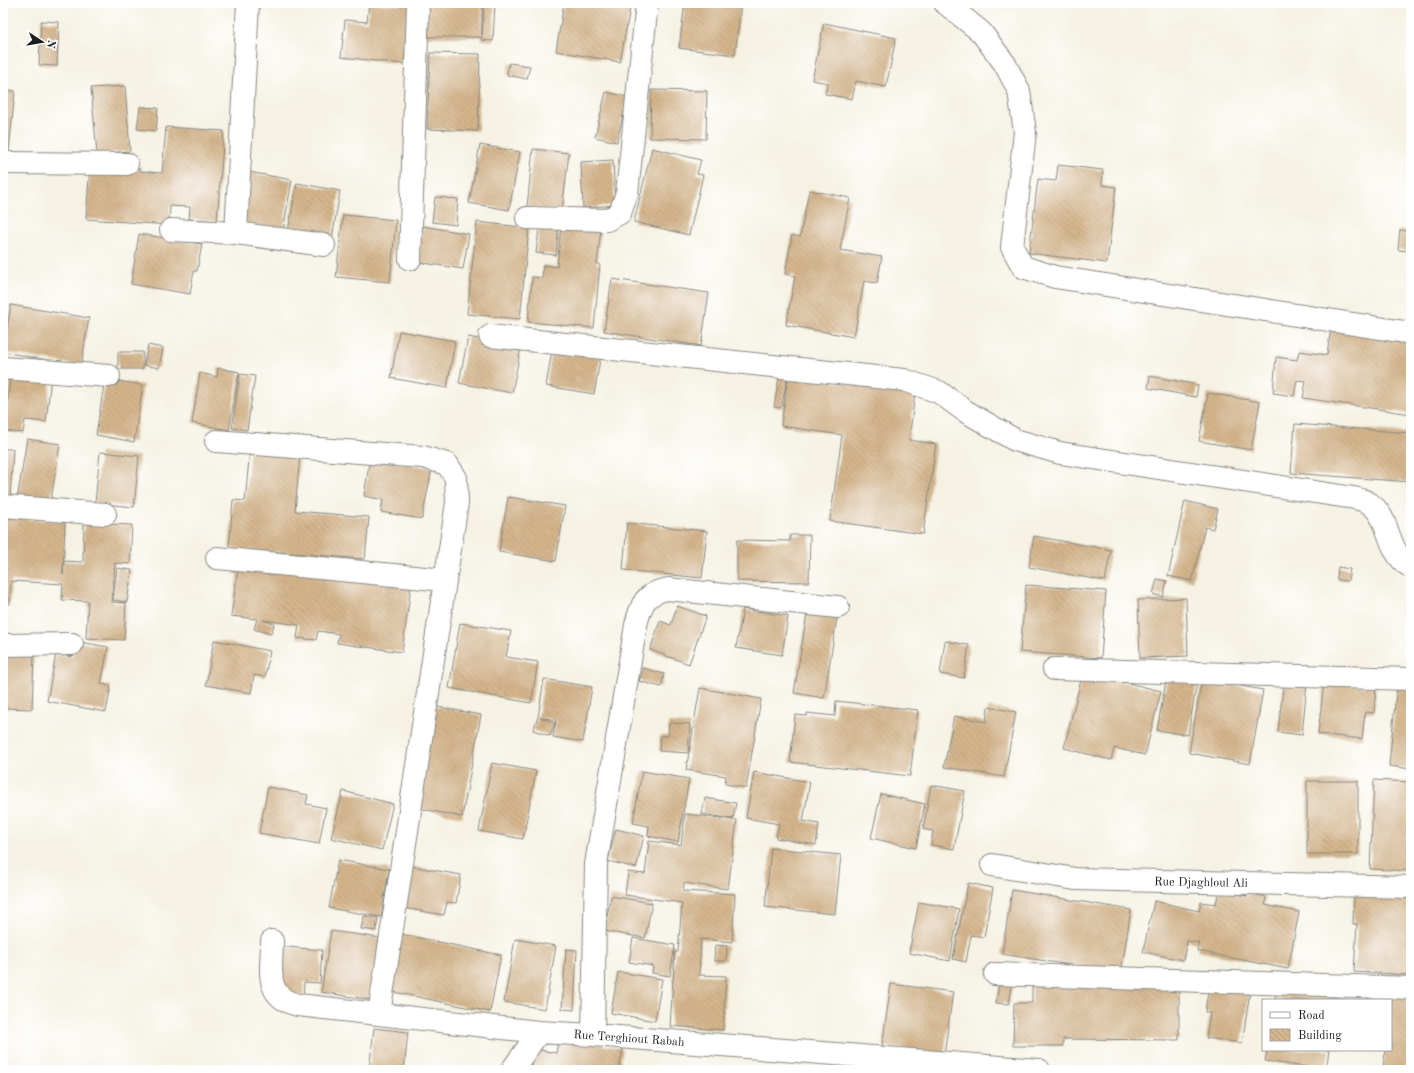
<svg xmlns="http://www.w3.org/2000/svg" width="1414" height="1073" font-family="'Old Standard TT',serif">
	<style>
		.building { fill: url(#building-back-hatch) }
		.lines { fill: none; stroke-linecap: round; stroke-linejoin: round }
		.minor-casing { stroke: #888780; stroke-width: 24 }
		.minor { stroke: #fff; stroke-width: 22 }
		.labels { text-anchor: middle; stroke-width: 3; stroke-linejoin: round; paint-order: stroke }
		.street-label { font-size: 12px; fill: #1c1c1c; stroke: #fff }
	</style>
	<defs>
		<pattern id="building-back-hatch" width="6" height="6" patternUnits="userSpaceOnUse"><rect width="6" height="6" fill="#d4b58c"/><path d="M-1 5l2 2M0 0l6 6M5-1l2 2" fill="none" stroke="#b59b78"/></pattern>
	</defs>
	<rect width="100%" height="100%" fill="#fff"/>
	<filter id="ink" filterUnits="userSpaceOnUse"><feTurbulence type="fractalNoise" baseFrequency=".025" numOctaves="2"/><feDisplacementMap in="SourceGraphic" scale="8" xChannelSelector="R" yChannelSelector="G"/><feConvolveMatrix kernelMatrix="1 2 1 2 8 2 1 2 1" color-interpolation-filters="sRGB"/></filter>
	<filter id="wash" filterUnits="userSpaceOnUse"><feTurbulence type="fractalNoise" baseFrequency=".012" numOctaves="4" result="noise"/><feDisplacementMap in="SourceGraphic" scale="16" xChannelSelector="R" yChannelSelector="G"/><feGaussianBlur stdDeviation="0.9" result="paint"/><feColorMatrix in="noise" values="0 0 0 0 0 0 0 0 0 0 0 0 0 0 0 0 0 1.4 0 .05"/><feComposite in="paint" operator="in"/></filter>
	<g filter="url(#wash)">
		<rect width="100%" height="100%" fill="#f5f2e3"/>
		<g id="blocks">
			<!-- building -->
			<path class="building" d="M 369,3 L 400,5 L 400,3 L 411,3 L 404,64 L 341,57 L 345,20 L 367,22 Z
				M 423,3 L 482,3 L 482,35 L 484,3 L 495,3 L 493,41 L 481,40 L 482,37 L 422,37 Z
				M 564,3 L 631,3 L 620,62 L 556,51 Z
				M 685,3 L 741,3 L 735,55 L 679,48 Z
				M 41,21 L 59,22 L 57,66 L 39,65 Z
				M 824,23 L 896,38 L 886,87 L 856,81 L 852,99 L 825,94 L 828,83 L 812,80 Z
				M 430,53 L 480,54 L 478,131 L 427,129 Z
				M 509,63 L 530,66 L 527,79 L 507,75 Z
				M 125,86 L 130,151 L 97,154 L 91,88 Z
				M 3,90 L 15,91 L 9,151 L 3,151 Z
				M 651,90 L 707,91 L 706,139 L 650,138 Z
				M 606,92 L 627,97 L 617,142 L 595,137 Z
				M 140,107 L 158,108 L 156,131 L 137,129 Z
				M 166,127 L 224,131 L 217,221 L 189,219 L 190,207 L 170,206 L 169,225 L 86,219 L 90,166 L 140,169 L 140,171 L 162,173 Z
				M 480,145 L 520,152 L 509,210 L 469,203 Z
				M 652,148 L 701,160 L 697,174 L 703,175 L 689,235 L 634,222 Z
				M 533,149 L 569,153 L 562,211 L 527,207 Z
				M 613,160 L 615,205 L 583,208 L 581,162 Z
				M 1058,165 L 1103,170 L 1102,185 L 1116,187 L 1107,263 L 1029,253 L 1038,179 L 1056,181 Z
				M 249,172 L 292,180 L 283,231 L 240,224 Z
				M 297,183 L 340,191 L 332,239 L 288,231 Z
				M 809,190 L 850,198 L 840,250 L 882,257 L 877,283 L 864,281 L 854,337 L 786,325 L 795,276 L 785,274 L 792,235 L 800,237 Z
				M 435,197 L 458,199 L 456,225 L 432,222 Z
				M 343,215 L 396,220 L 390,282 L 336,277 Z
				M 477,222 L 529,228 L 520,319 L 467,314 Z
				M 540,222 L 559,224 L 556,255 L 536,253 Z
				M 561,225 L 601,229 L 597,264 L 600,264 L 594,328 L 528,322 L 532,277 L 542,278 L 543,265 L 557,267 Z
				M 423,226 L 469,234 L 463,269 L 417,262 Z
				M 1400,230 L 1411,231 L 1411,251 L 1398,250 Z
				M 139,234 L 202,244 L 197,271 L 194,271 L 190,294 L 131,284 Z
				M 612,279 L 709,293 L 701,346 L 604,331 Z
				M 11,305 L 89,318 L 81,366 L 3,352 Z
				M 1331,328 L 1410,340 L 1408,360 L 1411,361 L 1411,414 L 1303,398 L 1306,381 L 1297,380 L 1294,396 L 1273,393 L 1276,357 L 1297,360 L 1299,351 L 1327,355 Z
				M 399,331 L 455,341 L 447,388 L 391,378 Z
				M 468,337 L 521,347 L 512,393 L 459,383 Z
				M 148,345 L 163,348 L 159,368 L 144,365 Z
				M 553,345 L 601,354 L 594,394 L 546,386 Z
				M 118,352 L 143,352 L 143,369 L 118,369 Z
				M 218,368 L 239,372 L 229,430 L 192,423 L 200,373 L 217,377 Z
				M 11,372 L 51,377 L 46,422 L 25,420 L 23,433 L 4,431 Z
				M 240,374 L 255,376 L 247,430 L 232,428 Z
				M 788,375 L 915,393 L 909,440 L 936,444 L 923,534 L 830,521 L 842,435 L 781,426 Z
				M 1150,376 L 1198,385 L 1196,397 L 1148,388 Z
				M 779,377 L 787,379 L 781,408 L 774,407 Z
				M 105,379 L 143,385 L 134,442 L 96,435 Z
				M 1208,393 L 1260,402 L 1251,450 L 1199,441 Z
				M 1295,424 L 1411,433 L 1411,482 L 1291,473 Z
				M 27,439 L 60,444 L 50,506 L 17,500 Z
				M 3,449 L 13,449 L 10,500 L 3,499 Z
				M 250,449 L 300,454 L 295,511 L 369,517 L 365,559 L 229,548 L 233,500 L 245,501 Z
				M 100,452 L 139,456 L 134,507 L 95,503 Z
				M 370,458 L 432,468 L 422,519 L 381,512 L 383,500 L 364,496 Z
				M 508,497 L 565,506 L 556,561 L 499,552 Z
				M 1185,501 L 1218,509 L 1213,529 L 1205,527 L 1192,581 L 1168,576 Z
				M 3,518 L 65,521 L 63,575 L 64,561 L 83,562 L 84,523 L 132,525 L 130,564 L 115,563 L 112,602 L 126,603 L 124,640 L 86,638 L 88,601 L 62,600 L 63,584 L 11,581 L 10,604 L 3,604 Z
				M 627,523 L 707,531 L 702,578 L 623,570 Z
				M 790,535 L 810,535 L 809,582 L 737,581 L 737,540 L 790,541 Z
				M 1034,536 L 1111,550 L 1105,581 L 1029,567 Z
				M 239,562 L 411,586 L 402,652 L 337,643 L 339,634 L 318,631 L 316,640 L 297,638 L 299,625 L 263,620 L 274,624 L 271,634 L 254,629 L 257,619 L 231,616 Z
				M 1338,567 L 1350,569 L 1348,581 L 1337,580 Z
				M 117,568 L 132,570 L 127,602 L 113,600 Z
				M 1157,579 L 1167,581 L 1163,597 L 1153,594 Z
				M 1026,585 L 1106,591 L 1101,658 L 1020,652 Z
				M 1186,598 L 1188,656 L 1140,658 L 1138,600 Z
				M 677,606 L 706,616 L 689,664 L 650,650 L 660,621 L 671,625 Z
				M 743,609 L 788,616 L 782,655 L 736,648 Z
				M 807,613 L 837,618 L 824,698 L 794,693 Z
				M 460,623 L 511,631 L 506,657 L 538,662 L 531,703 L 449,688 Z
				M 214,640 L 270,651 L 265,677 L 254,675 L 251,693 L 206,685 Z
				M 75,641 L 108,647 L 101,684 L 111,686 L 106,712 L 47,701 L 56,654 L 72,657 Z
				M 945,641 L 969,645 L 964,678 L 940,674 Z
				M 3,653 L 34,654 L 32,709 L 3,708 Z
				M 643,668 L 664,674 L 661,687 L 639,681 Z
				M 1083,672 L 1161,691 L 1145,755 L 1114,748 L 1111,760 L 1064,748 Z
				M 1167,676 L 1197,681 L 1188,735 L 1157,730 Z
				M 544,679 L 592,687 L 583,742 L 553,737 L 556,720 L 540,717 L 555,723 L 550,736 L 533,730 L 538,717 Z
				M 1202,679 L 1263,690 L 1250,764 L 1189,753 Z
				M 1284,680 L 1307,683 L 1302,735 L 1278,732 Z
				M 1324,682 L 1376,687 L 1374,713 L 1365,712 L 1362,739 L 1318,734 Z
				M 1397,683 L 1411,684 L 1411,769 L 1389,766 Z
				M 700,688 L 761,699 L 746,788 L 725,784 L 726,776 L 686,770 Z
				M 836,701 L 918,710 L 910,776 L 790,762 L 795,715 L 807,716 L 807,713 L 835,716 Z
				M 433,706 L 481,715 L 462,817 L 413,807 Z
				M 988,707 L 1016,712 L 1004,777 L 944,767 L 954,716 L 986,722 Z
				M 669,723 L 690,724 L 688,753 L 659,751 L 660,736 L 668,736 Z
				M 492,763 L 536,771 L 523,839 L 479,831 Z
				M 642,771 L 689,779 L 678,842 L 648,836 L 649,826 L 633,823 Z
				M 754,772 L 810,782 L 803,821 L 819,824 L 816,845 L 776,838 L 779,824 L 746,818 Z
				M 1374,780 L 1411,782 L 1411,871 L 1370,869 Z
				M 1307,781 L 1358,781 L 1358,854 L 1307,854 Z
				M 931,785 L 965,791 L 954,849 L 931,845 L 933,831 L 923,829 Z
				M 268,787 L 308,795 L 306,804 L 326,808 L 319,844 L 259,833 Z
				M 343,791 L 393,804 L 382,850 L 331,838 Z
				M 881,794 L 925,804 L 916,848 L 871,838 Z
				M 705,798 L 736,803 L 733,819 L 702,814 Z
				M 685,814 L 737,820 L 728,889 L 684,883 L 683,891 L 735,894 L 732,942 L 701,939 L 699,975 L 726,976 L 723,1030 L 670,1026 L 675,952 L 678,952 L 682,903 L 625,895 L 628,872 L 645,874 L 649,841 L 681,845 Z
				M 616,829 L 644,836 L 636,868 L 608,861 Z
				M 771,848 L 841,855 L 835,914 L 765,907 Z
				M 338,860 L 389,869 L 381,917 L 329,908 Z
				M 411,866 L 461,875 L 456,903 L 447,902 L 444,915 L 403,908 Z
				M 968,883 L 993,888 L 984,937 L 971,935 L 966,962 L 953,959 Z
				M 1012,890 L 1131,910 L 1121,973 L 1002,954 Z
				M 1219,890 L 1247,896 L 1247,893 L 1266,897 L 1265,905 L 1299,912 L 1288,969 L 1197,951 L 1199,943 L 1187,941 L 1183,960 L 1143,952 L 1154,901 L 1199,911 L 1201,902 L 1216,904 Z
				M 1354,892 L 1411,895 L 1411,975 L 1354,972 L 1357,924 L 1353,924 Z
				M 611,896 L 652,903 L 645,938 L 604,931 Z
				M 919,902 L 959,909 L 950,961 L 909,953 Z
				M 364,916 L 378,918 L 376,931 L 361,929 Z
				M 331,931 L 388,939 L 378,1001 L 321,992 Z
				M 401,934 L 501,955 L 490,1012 L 389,991 Z
				M 633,938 L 675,945 L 670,976 L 652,973 L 653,966 L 629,962 Z
				M 515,939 L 556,946 L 545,1009 L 504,1002 Z
				M 715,945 L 727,946 L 726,961 L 714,961 Z
				M 276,946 L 322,950 L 320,983 L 304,982 L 303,997 L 278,991 Z
				M 566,949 L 577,950 L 574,1010 L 562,1009 Z
				M 618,972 L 662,979 L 655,1021 L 611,1013 Z
				M 1000,979 L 1013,981 L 1009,1004 L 996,1003 Z
				M 1032,981 L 1179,982 L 1179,1040 L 1063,1039 L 1063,1046 L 1013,1046 L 1014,1003 L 1032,1003 Z
				M 891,984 L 953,992 L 944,1055 L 882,1046 Z
				M 1209,985 L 1250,992 L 1242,1043 L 1206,1038 L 1210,1013 L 1205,1012 Z
				M 1277,988 L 1338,998 L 1337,1000 L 1275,1000 Z
				M 1368,993 L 1411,997 L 1411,1070 L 1383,1070 L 1385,1050 L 1391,1050 L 1391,1000 L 1367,1000 Z
				M 374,1028 L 408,1032 L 404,1070 L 369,1070 Z
				M 559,1036 L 623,1049 L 619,1070 L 530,1070 L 534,1049 L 556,1053 Z
				M 1267,1050 L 1329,1050 L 1326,1070 L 1265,1061 Z"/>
		</g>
	</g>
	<g filter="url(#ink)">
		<use href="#blocks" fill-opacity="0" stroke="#888780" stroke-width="1"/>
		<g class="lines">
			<!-- minor casing -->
			<g class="minor-casing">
				<path id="minor" d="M 945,3 L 981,32 L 1005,64 L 1019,91 L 1025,132 L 1012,247 L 1023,267 L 1055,277 L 1411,333
					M 3,163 L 127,164
					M 527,218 L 607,220 L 620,213 L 627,193 L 647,3
					M 171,230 L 236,233 L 248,3
					M 236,233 L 324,245
					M 410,259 L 418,3
					M 490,336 L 904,380 L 939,392 L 965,411 L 1015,440 L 1060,453 L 1354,498 C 1359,499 1365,500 1369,503 C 1392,518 1385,552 1411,567
					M 3,368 L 109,376
					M 216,441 L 423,457 L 447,464 L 456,478 L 457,503 L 379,1014
					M 3,506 L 105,514
					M 217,558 L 445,580
					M 3,645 L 72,644
					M 1054,669 L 1411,679
					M 992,865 L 1075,879 L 1411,887
					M 272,941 C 272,969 263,997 298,1005 L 539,1032 L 593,1035 L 1039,1070
					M 995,974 L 1411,988
					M 593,1035 L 596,864 L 636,625 C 641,604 645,593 668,589 L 838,607
					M 512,1070 L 539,1032"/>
			</g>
			<!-- minor -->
			<use href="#minor" class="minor"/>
		</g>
	</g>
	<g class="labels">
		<!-- street labels -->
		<g class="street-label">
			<text transform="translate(1201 882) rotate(1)" y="4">Rue Djaghloul Ali</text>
			<text transform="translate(629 1038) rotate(4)" y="4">Rue Terghiout Rabah</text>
		</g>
	</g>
	<!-- margin -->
	<rect width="1414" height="1073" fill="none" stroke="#fff" stroke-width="16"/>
	<!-- legend -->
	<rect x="1262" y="999" width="130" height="52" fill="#ffffff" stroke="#a4a4a4"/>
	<rect x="1270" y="1012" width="20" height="6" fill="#ffffff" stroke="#a4a4a4"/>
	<text x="1298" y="1019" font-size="12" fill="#1c1c1c">Road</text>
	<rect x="1270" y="1029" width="20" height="12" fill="url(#building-back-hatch)" stroke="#a4a4a4"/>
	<text x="1298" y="1039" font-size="12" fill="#1c1c1c">Building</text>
	<!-- north arrow -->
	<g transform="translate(42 42) rotate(102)" stroke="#ffffff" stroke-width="3" paint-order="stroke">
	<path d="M0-3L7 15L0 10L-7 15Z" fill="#1c1c1c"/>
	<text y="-6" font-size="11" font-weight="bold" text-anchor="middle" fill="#1c1c1c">N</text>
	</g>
</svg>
